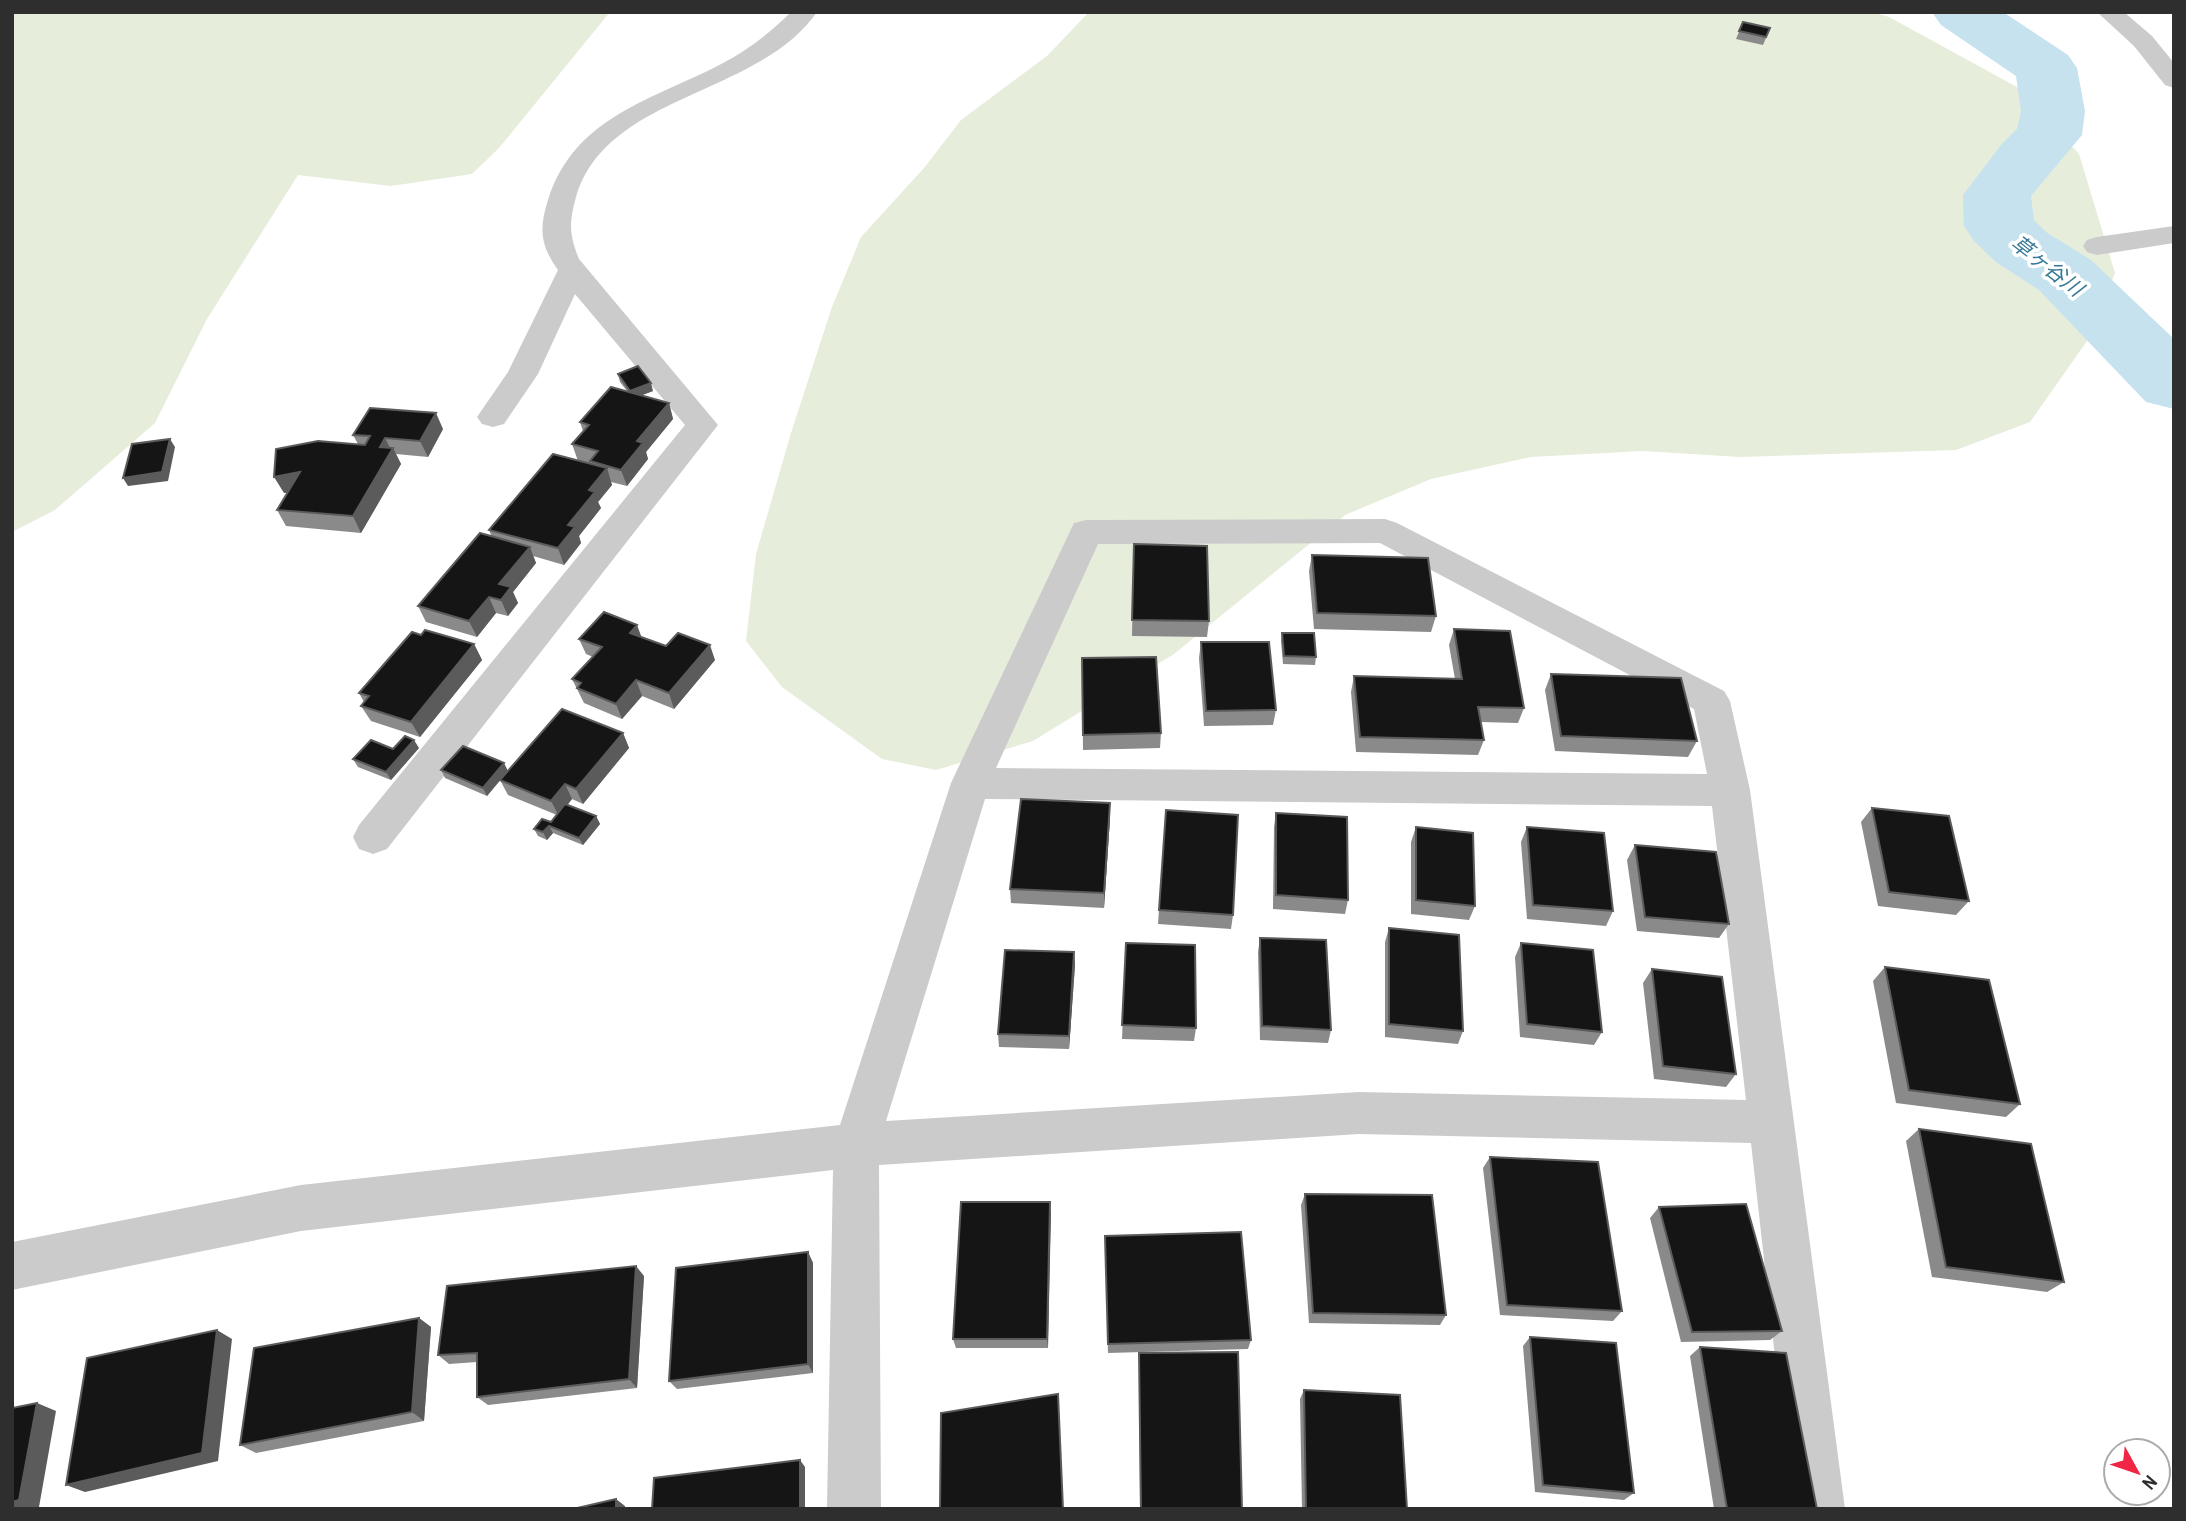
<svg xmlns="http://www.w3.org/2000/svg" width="2186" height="1521" font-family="'Archivo Narrow','Noto Sans JP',sans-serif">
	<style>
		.green { fill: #e6eddb }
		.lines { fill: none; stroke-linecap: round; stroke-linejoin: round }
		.river { fill: #c6e2ee; fill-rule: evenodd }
		.minor { fill: #cbcbcb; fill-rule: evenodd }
		.wall { fill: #8a8a8a }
		.shaded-wall { fill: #5b5b5b }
		.building { fill: #151515; stroke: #5b5b5b; stroke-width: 2 }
		.labels { text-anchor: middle; stroke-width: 7; stroke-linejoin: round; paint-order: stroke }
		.far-water-label { font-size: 21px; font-style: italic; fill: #377996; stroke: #fff }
	</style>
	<rect width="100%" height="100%" fill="#fff"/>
	<!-- green -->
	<path class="green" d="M 12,12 L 610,12 L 499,148 L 472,174 L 391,186 L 298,175 L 207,319 L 155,423 L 55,510 L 12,532 Z
		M 1089,12 L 1872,12 L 1889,17 L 2017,87 L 2079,154 L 2115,273 L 2087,341 L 2030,422 L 1956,450 L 1740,457 L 1642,451 L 1531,457 L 1431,479 L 1345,515 L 1174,654 L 1033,741 L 936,770 L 882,759 L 782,687 L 746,641 L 756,554 L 791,433 L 832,307 L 861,237 L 924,168 L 961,120 L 1047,56 Z"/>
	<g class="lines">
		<!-- river -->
		<path class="river" d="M 1932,12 L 2003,12 L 2068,55 L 2077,68 L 2085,111 L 2082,135 L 2031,196 L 2034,220 L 2046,232 L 2091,260 L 2174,339 L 2174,409 L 2146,402 L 2039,290 L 1996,262 L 1974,241 L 1964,226 L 1963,195 L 2001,145 L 2017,129 L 2021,111 L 2016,76 L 1941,25 Z"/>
		<!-- minor -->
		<path class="minor" d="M 791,12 L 817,12 C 758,97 607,93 576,197 C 569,223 569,234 579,259 L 718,425 L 387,849 L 373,854 L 359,849 L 353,837 L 359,825 L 685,425 L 575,294 L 538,374 L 504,424 L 493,427 L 482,424 L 477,417 L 508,372 L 558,270 C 540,245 539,228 548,200 C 575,115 654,100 723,63 C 749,49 770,33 791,12 Z
			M 2097,12 L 2124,12 L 2152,36 L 2174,63 L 2174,88 L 2165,85 L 2134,46 Z
			M 2174,226 L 2174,243 L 2097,255 L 2087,252 L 2083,246 L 2087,240 L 2097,237 Z
			M 1385,519 L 1397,523 L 1724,691 L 1730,701 L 1750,790 L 1845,1509 L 1792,1509 L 1751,1143 L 1359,1134 L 879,1165 L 881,1509 L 827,1509 L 833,1170 L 301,1231 L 12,1290 L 12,1242 L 301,1185 L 840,1125 L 951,783 L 1074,523 L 1086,520 ZM 1380,543 L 1694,709 L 1707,774 L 996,768 L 1098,544 ZM 985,799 L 1712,806 L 1746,1100 L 1359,1092 L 886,1121 Z"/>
	</g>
	<!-- wall -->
	<path class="wall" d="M 1743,22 L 1770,28 L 1763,45 L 1736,39 Z
		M 618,374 L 653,391 L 642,395 L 669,403 L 673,419 L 646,452 L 648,459 L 627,486 L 611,482 L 612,485 L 598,502 L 601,508 L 579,536 L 581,543 L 564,565 L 533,556 L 536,563 L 513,592 L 518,603 L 508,616 L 496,613 L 477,637 L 426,622 L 418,606 L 492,537 L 489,530 L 578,461 L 572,444 L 583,431 L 580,422 L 627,391 L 620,382 Z
		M 443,429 L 428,457 L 396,454 L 401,464 L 361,533 L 286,526 L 277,510 L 287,493 L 284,493 L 358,444 L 353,435 Z
		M 1134,544 L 1209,621 L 1207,637 L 1132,636 Z
		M 1312,555 L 1436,616 L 1431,632 L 1314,629 L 1309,571 Z
		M 1454,629 L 1524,708 L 1518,723 L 1481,722 L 1484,740 L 1478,755 L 1356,752 L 1351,692 L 1354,676 L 1455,679 L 1449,645 Z
		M 1282,633 L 1316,657 L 1315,665 L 1283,664 L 1281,641 Z
		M 421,635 L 474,644 L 482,660 L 420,737 L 371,721 L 361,706 L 364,702 L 359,693 Z
		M 641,637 L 666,646 L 715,660 L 674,709 L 642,696 L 622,719 L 584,703 L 572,679 L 593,657 L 586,654 L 579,639 Z
		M 1201,642 L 1276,710 L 1273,725 L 1204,726 L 1199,658 Z
		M 1082,658 L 1161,733 L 1160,748 L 1083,750 Z
		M 1551,674 L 1697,741 L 1688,757 L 1555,751 L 1545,690 Z
		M 623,733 L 629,748 L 583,804 L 572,799 L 567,805 L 596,816 L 600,824 L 583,845 L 553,833 L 547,840 L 538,836 L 534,829 L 551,822 L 557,815 L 508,795 L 500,780 L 487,796 L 445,778 L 441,770 L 508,771 Z
		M 419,748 L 391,780 L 358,767 L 353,759 L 393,749 Z
		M 1872,808 L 1969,901 L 1956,915 L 1878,906 L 1861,822 Z
		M 1166,810 L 1233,915 L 1231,929 L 1158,924 Z
		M 1276,813 L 1348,900 L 1345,914 L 1273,909 L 1274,827 Z
		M 1110,818 L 1104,908 L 1011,903 L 1010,889 Z
		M 1416,827 L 1475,906 L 1469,920 L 1411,914 L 1411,842 Z
		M 1527,827 L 1613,911 L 1606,926 L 1527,919 L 1521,842 Z
		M 1635,845 L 1729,924 L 1719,938 L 1637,931 L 1627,860 Z
		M 1389,928 L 1463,1031 L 1458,1044 L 1385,1037 L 1385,942 Z
		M 1260,938 L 1331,1030 L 1328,1043 L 1260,1040 L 1258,952 Z
		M 1126,943 L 1196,1028 L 1194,1041 L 1122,1039 Z
		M 1521,943 L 1602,1032 L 1594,1045 L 1520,1037 L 1515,957 Z
		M 1074,952 L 1075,965 L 1069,1049 L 999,1047 L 998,1034 Z
		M 1885,967 L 2020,1104 L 2006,1117 L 1896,1103 L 1873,981 Z
		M 1652,969 L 1736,1074 L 1726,1087 L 1654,1079 L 1643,983 Z
		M 1919,1129 L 2064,1282 L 2047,1292 L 1932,1277 L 1906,1141 Z
		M 1490,1157 L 1622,1311 L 1613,1321 L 1500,1315 L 1483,1168 Z
		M 1305,1194 L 1446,1315 L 1440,1325 L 1309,1323 L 1301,1205 Z
		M 1050,1202 L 1048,1348 L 956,1348 L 953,1339 Z
		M 1659,1207 L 1782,1331 L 1770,1340 L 1681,1342 L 1650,1218 Z
		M 1105,1236 L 1251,1340 L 1248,1349 L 1108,1353 Z
		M 808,1252 L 813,1263 L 813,1373 L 677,1389 L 669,1381 Z
		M 644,1276 L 637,1388 L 488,1405 L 477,1397 L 477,1362 L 449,1364 L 438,1355 Z
		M 419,1318 L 431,1327 L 424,1421 L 256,1453 L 240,1445 Z
		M 1530,1337 L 1634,1493 L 1624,1500 L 1535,1492 L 1523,1346 Z
		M 1700,1347 L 1817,1509 L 1714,1509 L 1690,1356 Z
		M 1139,1353 L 1242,1509 L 1140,1509 Z
		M 1304,1390 L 1407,1509 L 1302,1509 L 1300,1399 Z"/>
	<!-- shaded-wall -->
	<path class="shaded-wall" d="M 651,383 L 653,391 L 632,399 L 630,391 Z
		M 669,403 L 673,419 L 646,452 L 648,459 L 627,486 L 621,470 L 637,441 Z
		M 436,413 L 443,429 L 428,457 L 420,441 Z
		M 385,438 L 391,450 L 393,448 L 401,464 L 361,533 L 353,516 L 380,447 Z
		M 170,439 L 175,447 L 168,481 L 128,486 L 123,478 Z
		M 607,468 L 612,485 L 598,502 L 601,508 L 579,536 L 581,543 L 564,565 L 558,548 L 568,525 L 589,490 Z
		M 300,472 L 309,488 L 284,493 L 274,477 Z
		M 530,547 L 536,563 L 513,592 L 518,603 L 508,616 L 501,600 L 499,584 Z
		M 489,597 L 496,613 L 477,637 L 469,621 Z
		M 637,625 L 643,641 L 630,633 Z
		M 474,644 L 482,660 L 420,737 L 411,722 Z
		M 710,645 L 715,660 L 674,709 L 669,693 Z
		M 636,680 L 642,696 L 622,719 L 616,704 Z
		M 623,733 L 629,748 L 583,804 L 576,789 Z
		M 414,740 L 419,748 L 391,780 L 386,772 Z
		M 504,763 L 508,771 L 487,796 L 483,788 Z
		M 565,784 L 572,799 L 559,816 L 551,801 Z
		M 1110,803 L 1110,818 L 1104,908 L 1104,893 Z
		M 596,816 L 600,824 L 583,845 L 579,838 Z
		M 549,826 L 553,833 L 547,840 L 543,832 Z
		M 1074,952 L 1075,965 L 1069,1049 L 1069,1036 Z
		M 1050,1202 L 1051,1213 L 1048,1348 L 1047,1339 Z
		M 808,1252 L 813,1263 L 813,1373 L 808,1364 Z
		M 636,1266 L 644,1276 L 637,1388 L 629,1379 Z
		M 419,1318 L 431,1327 L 424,1421 L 412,1412 Z
		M 217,1330 L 232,1339 L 218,1461 L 85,1492 L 66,1485 Z
		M 37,1403 L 56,1411 L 39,1507 L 33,1509 L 12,1509 L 12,1502 Z
		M 800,1460 L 805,1467 L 805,1509 L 800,1509 Z
		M 616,1499 L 625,1506 L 625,1509 L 616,1509 Z"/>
	<!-- building -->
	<path class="building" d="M 1743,22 L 1770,28 L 1766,37 L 1739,31 Z
		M 638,366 L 651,383 L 630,391 L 618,374 Z
		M 611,387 L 669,403 L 637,441 L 643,443 L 621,470 L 590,461 L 598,451 L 572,444 L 589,425 L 580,422 Z
		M 370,408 L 436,413 L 420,441 L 385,438 L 380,447 L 393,448 L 353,516 L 277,510 L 300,472 L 274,477 L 276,449 L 318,441 L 365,445 L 370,436 L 353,435 Z
		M 170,439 L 162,472 L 123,478 L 132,444 Z
		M 553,454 L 607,468 L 589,490 L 595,492 L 568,525 L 575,527 L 558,548 L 489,530 Z
		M 480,533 L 530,547 L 499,584 L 511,587 L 501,600 L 489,597 L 469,621 L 418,606 Z
		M 1134,544 L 1207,546 L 1209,621 L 1132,620 Z
		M 1312,555 L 1428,558 L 1436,616 L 1317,613 Z
		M 604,612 L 637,625 L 630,633 L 666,646 L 678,633 L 710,645 L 669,693 L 636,680 L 616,704 L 577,688 L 581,683 L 572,679 L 602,647 L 579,639 Z
		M 1454,629 L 1510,631 L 1524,708 L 1478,707 L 1484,740 L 1360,737 L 1354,676 L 1462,679 Z
		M 425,630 L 474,644 L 411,722 L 361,706 L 369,696 L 359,693 L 412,632 L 421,635 Z
		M 1282,633 L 1314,633 L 1316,657 L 1284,656 Z
		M 1201,642 L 1269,642 L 1276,710 L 1206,711 Z
		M 1156,657 L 1161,733 L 1083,735 L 1082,658 Z
		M 1551,674 L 1681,678 L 1697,741 L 1561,736 Z
		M 562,709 L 623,733 L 576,789 L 565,784 L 551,801 L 500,780 Z
		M 405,736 L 414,740 L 386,772 L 353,759 L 371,740 L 393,749 Z
		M 463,746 L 504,763 L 483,788 L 441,770 Z
		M 1021,799 L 1110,803 L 1104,893 L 1010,889 Z
		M 565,804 L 596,816 L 579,838 L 549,826 L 543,832 L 534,829 L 542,819 L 551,822 Z
		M 1872,808 L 1949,816 L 1969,901 L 1889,892 Z
		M 1166,810 L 1238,815 L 1233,915 L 1159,910 Z
		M 1276,813 L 1347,817 L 1348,900 L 1276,895 Z
		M 1416,827 L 1473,833 L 1475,906 L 1416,900 Z
		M 1527,827 L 1604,833 L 1613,911 L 1533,905 Z
		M 1635,845 L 1716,852 L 1729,924 L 1645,917 Z
		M 1389,928 L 1459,935 L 1463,1031 L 1389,1024 Z
		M 1260,938 L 1326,940 L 1331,1030 L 1262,1026 Z
		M 1126,943 L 1195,945 L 1196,1028 L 1122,1025 Z
		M 1521,943 L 1593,950 L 1602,1032 L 1527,1024 Z
		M 1005,950 L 1074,952 L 1069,1036 L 998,1034 Z
		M 1885,967 L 1989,980 L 2020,1104 L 1909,1090 Z
		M 1652,969 L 1722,977 L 1736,1074 L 1663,1066 Z
		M 1919,1129 L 2031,1144 L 2064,1282 L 1946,1267 Z
		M 1490,1157 L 1598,1162 L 1622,1311 L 1507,1305 Z
		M 1305,1194 L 1432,1195 L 1446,1315 L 1313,1313 Z
		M 961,1202 L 1050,1202 L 1047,1339 L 953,1339 Z
		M 1746,1204 L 1782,1331 L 1692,1332 L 1659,1207 Z
		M 1241,1232 L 1251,1340 L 1108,1344 L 1105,1236 Z
		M 808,1252 L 808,1364 L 669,1381 L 676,1268 Z
		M 636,1266 L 629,1379 L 477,1397 L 477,1353 L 438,1355 L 447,1286 Z
		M 419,1318 L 412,1412 L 240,1445 L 254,1348 Z
		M 217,1330 L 202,1453 L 66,1485 L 87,1358 Z
		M 1530,1337 L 1616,1343 L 1634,1493 L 1543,1485 Z
		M 1700,1347 L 1786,1353 L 1817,1509 L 1727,1509 Z
		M 1238,1352 L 1242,1509 L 1141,1509 L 1139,1353 Z
		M 1304,1390 L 1400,1395 L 1407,1509 L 1306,1509 Z
		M 1058,1394 L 1063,1509 L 940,1509 L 941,1413 Z
		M 37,1403 L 19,1500 L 12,1502 L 12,1408 Z
		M 800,1460 L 800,1509 L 652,1509 L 654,1478 Z
		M 616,1499 L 616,1509 L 573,1509 Z"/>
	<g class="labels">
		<!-- far-water labels -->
		<g class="far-water-label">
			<text transform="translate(2047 266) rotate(38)" y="7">草ヶ谷川</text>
		</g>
	</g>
	<!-- border -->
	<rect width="2186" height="1521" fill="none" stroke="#2e2e2e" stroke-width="28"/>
	<!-- north arrow -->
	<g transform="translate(2137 1472) rotate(130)"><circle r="33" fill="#ffffff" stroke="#ababab" stroke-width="2"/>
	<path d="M0-5L12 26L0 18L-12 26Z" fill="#f12544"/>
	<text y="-10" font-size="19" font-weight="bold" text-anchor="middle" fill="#2e2e2e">N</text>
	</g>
</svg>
